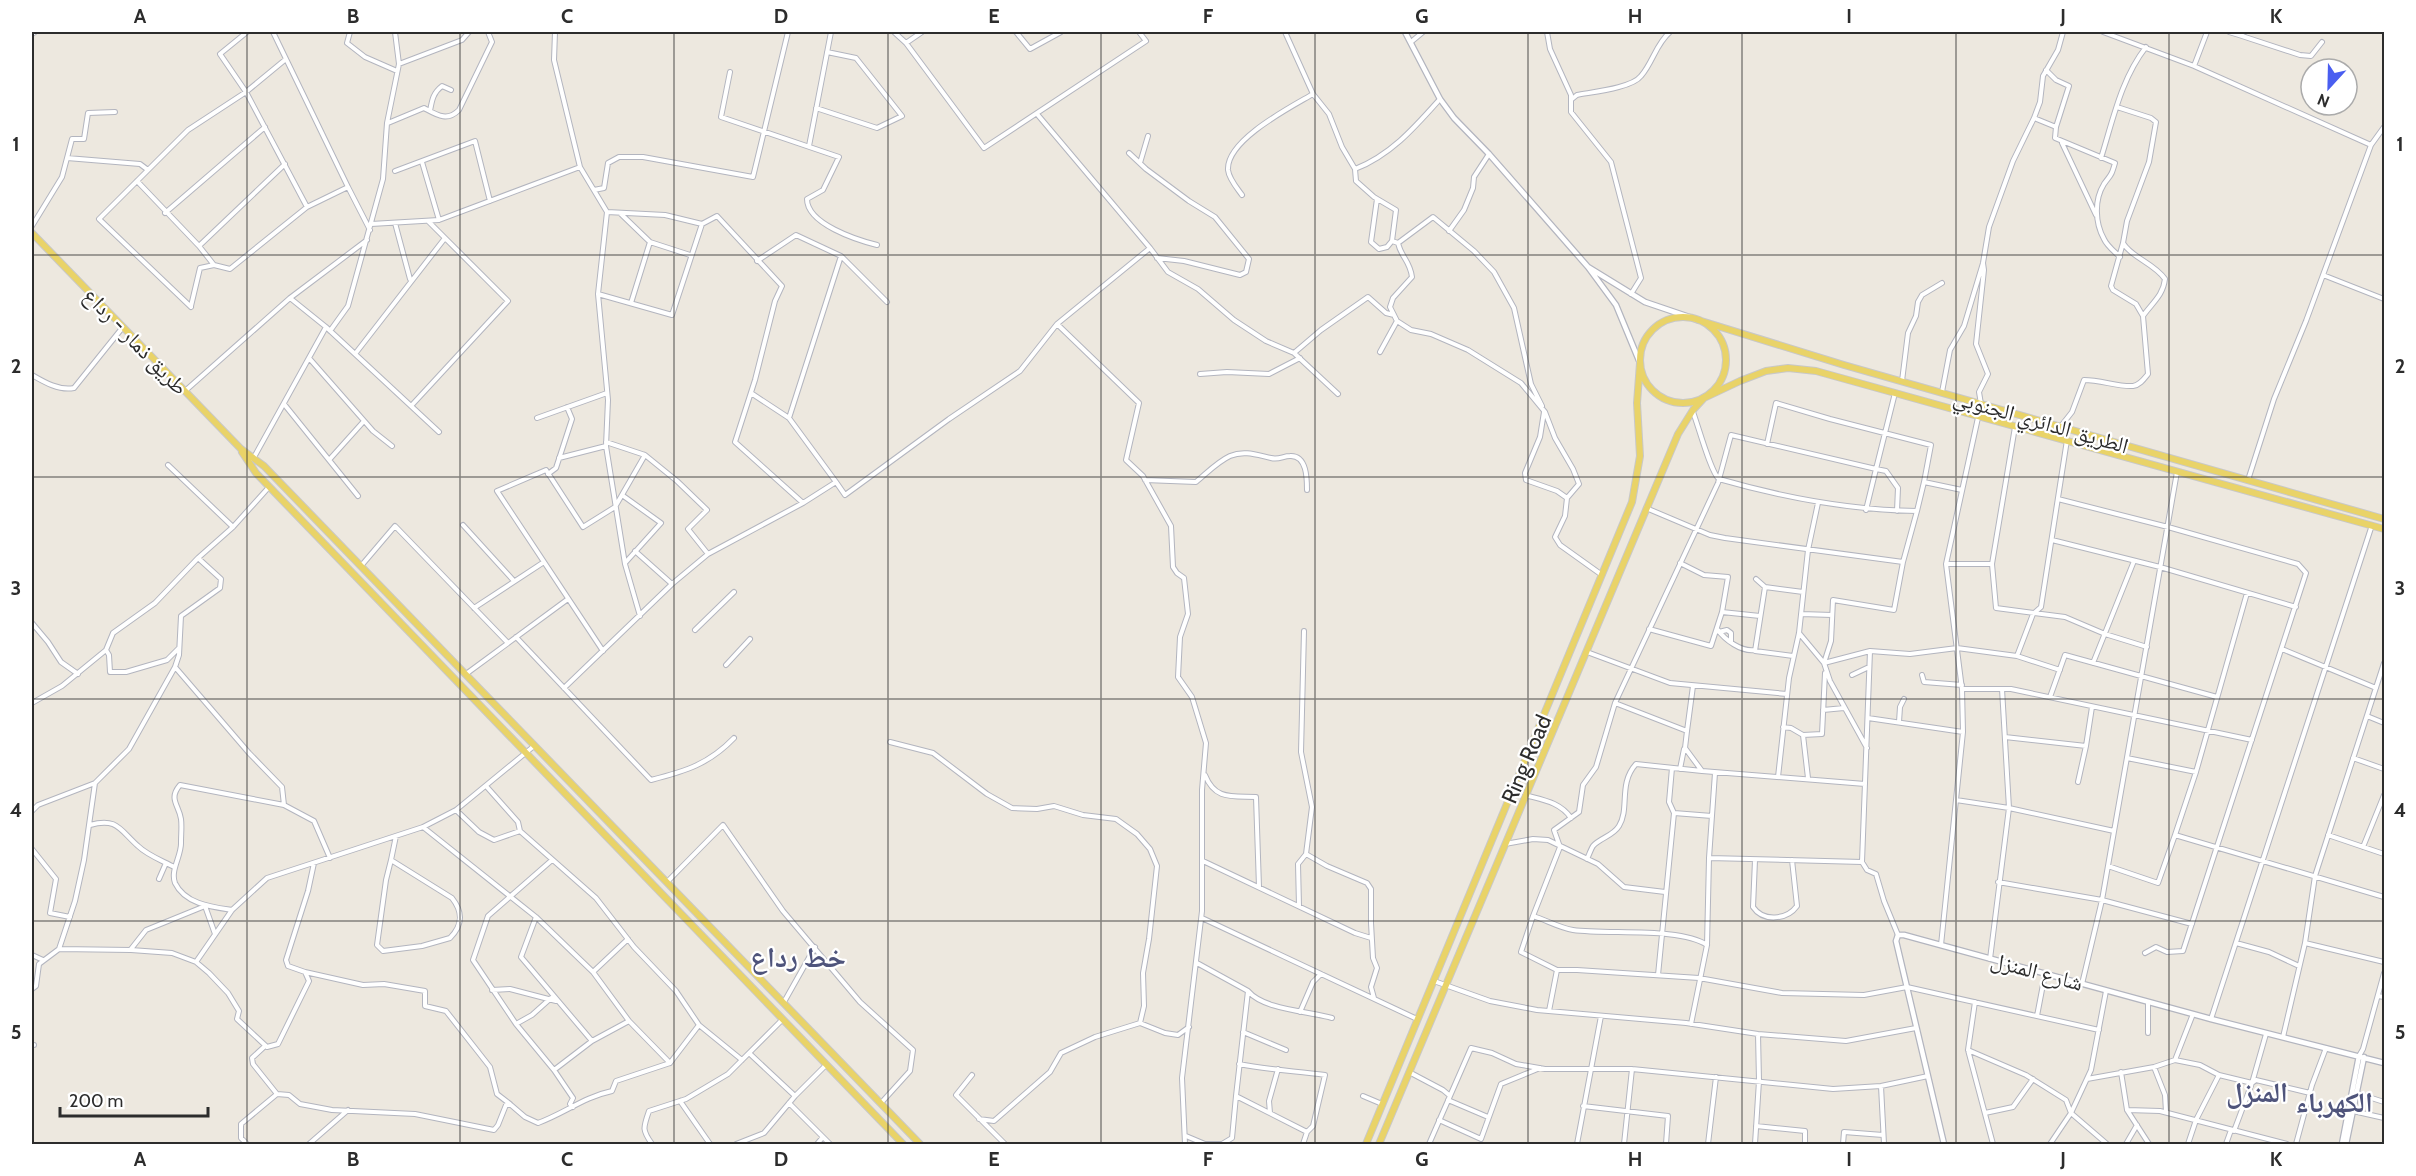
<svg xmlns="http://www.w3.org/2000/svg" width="2416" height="1176" font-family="Cabin,'Noto Naskh Arabic',sans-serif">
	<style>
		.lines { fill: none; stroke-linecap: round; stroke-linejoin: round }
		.minor-casing { stroke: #b3b5bf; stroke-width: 6 }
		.tertiary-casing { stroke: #b3b5bf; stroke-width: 7 }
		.primary-casing { stroke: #c8c8c8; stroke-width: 8 }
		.minor { stroke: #fff; stroke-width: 4 }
		.tertiary { stroke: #fff; stroke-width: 4.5 }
		.primary { stroke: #e9d368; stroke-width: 6 }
		.grid { fill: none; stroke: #2c2c2c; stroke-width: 1.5; stroke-opacity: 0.55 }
		.labels { text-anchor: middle; stroke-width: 4.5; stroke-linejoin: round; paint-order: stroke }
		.street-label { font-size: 22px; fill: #2c2c2c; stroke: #fff }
		.district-label { font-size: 28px; font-weight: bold; fill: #4f547b; stroke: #fff }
		.neatline { fill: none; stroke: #2c2c2c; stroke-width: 2 }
		.grid-label { font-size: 20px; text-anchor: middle; font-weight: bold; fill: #2c2c2c }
	</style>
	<rect width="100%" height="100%" fill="#ede8df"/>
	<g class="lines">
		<!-- minor casing -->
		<g class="minor-casing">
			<path id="minor" d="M 247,32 L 220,54 L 246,92 L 307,207
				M 273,32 L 348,187
				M 350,32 L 347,43 L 365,57 L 397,71
				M 555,32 L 554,60 L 580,167 L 607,212 L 598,294 L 608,400 L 606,446 L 625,564 L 640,616
				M 894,32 L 906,43 L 984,148 L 1146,41 L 1139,32
				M 1016,32 L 1030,49 L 1061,32
				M 1285,32 L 1313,94 L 1329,114 L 1342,147 L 1355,169 C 1391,155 1415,127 1440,99
				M 1547,32 L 1550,49 L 1571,95 L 1571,112 L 1611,162 L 1641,278 L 1631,294
				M 2103,32 L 2194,66 L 2371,145
				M 2229,32 L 2239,35 L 2245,32
				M 32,34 L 35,32
				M 2239,35 L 2300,55 L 2311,56 L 2322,42
				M 1411,42 L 1423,32
				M 906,43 L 922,32
				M 399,64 L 462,40 L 469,32
				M 2194,66 L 2207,32
				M 2046,70 L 2056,80 L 2069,86 L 2056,127 L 2055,138 L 2115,163 C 2111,177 2111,174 2104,184 C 2094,200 2095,223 2104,239 C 2107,246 2115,252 2120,257
				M 730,72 L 721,117 L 839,157 L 823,190 L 807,199 C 807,224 857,240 877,245
				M 1572,99 L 1577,95 C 1592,92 1632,88 1641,76 C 1653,62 1656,44 1670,32
				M 816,108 L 877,128 L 902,116 L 856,58 L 827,52
				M 430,111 C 432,100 433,93 442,86 L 451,90
				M 1037,114 L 1150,248 L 1168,272 L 1198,289 L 1234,320 L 1266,341 L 1294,353 L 1338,394
				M 2034,118 L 2056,127
				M 388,123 L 424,108 C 437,115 447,122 459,110 L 492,42 L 488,32
				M 2062,143 L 2096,215
				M 809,146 L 831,32
				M 1129,153 L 1146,169 L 1189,201 L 1215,217 L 1249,259 L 1246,272 L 1240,275 L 1184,261 L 1157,258
				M 67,158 L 140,164 L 148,170 L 99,219 L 191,307
				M 2101,158 C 2113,120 2121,79 2146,47
				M 422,162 L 439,220
				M 1140,163 L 1148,136
				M 1355,169 L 1356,181 L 1374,197 L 1396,210 L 1392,241 L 1398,243 L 1433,217 L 1474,251 L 1494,272 L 1514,308 L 1531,384 L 1542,406
				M 148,170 L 188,130 L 246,92 L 286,59
				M 395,171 L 475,141 L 490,201
				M 137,181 L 199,246 L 214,265 L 230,269 L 307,207 L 348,187 L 370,230
				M 594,190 L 604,188 L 608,163 L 619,157 L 643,157 L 753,177 L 788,32
				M 1242,195 C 1237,188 1229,179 1228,170 C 1226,140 1291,107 1313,94
				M 1377,199 L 1371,242 L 1379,249 L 1387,247 L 1392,241
				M 607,212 L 665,215 L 702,224 L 717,216 L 782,286 L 775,301 L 755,380 L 735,442 L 803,503
				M 165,213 L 265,127
				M 621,214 L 650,242 L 690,255
				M 395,223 L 410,279
				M 371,224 L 439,220 L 580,167
				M 32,226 L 62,177 L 72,139 L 84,139 L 88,113 L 115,112
				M 1449,231 L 1464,210 L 1473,188 L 1474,177 L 1489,154
				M 2123,243 L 2111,286 L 2113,290 L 2136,304 L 2143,316
				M 199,246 L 285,164
				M 757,261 L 796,235 L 841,256 L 887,302
				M 2323,275 L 2384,299
				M 598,294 L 672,315 L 702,224
				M 290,298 L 326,327
				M 631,303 L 650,242
				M 191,306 L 200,268 L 214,265
				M 1397,321 L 1411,330 L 1431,334 L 1468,350 L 1521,383 L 1545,412 L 1555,438 L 1573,469 L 1579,484 L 1567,498 L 1565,516 L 1555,537 L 1560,545 L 1602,575
				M 1057,324 L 1139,403 L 1126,460 L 1143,476 L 1171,526 L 1173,567 L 1177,573 L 1184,578 L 1188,614 L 1180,637 L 1178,677 L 1192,697 L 1206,743 L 1202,790 L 1202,911 L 1182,1078 L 1185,1144
				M 330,331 L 348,306 L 383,179 L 387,123 L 399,64 L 395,32
				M 1380,352 L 1397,321 L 1390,307 L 1393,298 L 1412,277 C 1410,261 1401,257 1398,243
				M 1294,353 L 1321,330 L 1368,297 L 1386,313 L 1394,315
				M 355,354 L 445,238
				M 309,358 L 373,431 L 392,446
				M 1200,374 L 1227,372 L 1269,374 L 1300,358
				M 32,375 C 44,382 59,391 74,388 L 123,327
				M 1902,381 L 1908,333 L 1916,316 L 1918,302 L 1922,295 L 1942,283
				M 185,391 L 290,298 L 367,240
				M 1942,392 L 1950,350 L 1964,326 L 1983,263 L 1989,227 L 2013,161 L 2034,118 L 2040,102 L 2043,76 L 2058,50 L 2063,32
				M 284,404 L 358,496
				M 411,406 L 508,301 L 428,221
				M 1544,412 L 1540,437 L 1525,473 L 1526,480 L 1557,491 L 1567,498
				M 1693,412 C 1698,425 1711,473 1719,479 C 1785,498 1849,510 1917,511 L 1924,482
				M 537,418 L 607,393
				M 789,418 L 841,256
				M 2061,426 L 2072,412 L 2084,380 C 2101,380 2118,387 2133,386 C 2140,385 2144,379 2148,374 L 2143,316 C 2152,303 2163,296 2165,279 C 2154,263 2132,258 2123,243 L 2127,221 L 2149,162 L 2156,122 L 2151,118 L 2117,107
				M 2015,427 L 1992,564 L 1996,608 L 2065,617 L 2105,634 L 2147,647
				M 606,442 L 645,455 L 677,481 L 707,510 L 688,529 L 708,554
				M 1767,444 L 1776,403 L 1830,419 L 1931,445 L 1924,482 L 1962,490
				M 559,458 L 606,446
				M 253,459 L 326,327 L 439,432
				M 329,460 L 364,421
				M 168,465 L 233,527
				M 548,474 L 556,468 L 572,419 L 567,407
				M 1145,480 L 1196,482 C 1207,473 1217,462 1230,456 C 1244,450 1257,455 1271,458 C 1279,460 1283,456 1290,456 C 1307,455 1307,479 1307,490
				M 2248,480 L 2274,399 L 2306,321 L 2371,145 L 2384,127
				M 836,482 L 845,495 L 949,419 L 1020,371 L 1057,324 L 1150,248
				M 622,495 L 661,523 L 625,563
				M 2058,499 L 2168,527 L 2298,564 L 2306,573 L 2183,951 L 2167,952 L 2156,947 L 2145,953
				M 1646,508 L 1710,535 L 1725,538 L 1903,562 L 1917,511
				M 1866,510 L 1876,469 L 1886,471 L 1898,488 L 1897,511
				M 463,525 L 514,581
				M 2052,540 L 2160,567 L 2296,607
				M 635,551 L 672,584
				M 1903,562 L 1894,610 L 1833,600 L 1831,641 L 1824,663 L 1870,651 L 1910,654 L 1957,648 L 2017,656
				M 1680,563 L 1704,575 L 1728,577 L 1722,612
				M 1946,564 L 1992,564
				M 361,566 L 395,526 L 508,643
				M 1756,579 L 1765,587
				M 474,608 L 544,562
				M 1801,614 L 1832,615
				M 32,623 L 48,642 L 61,662 L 78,674
				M 1649,629 L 1711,646 L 1722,612 L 1760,616
				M 1717,629 C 1725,640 1741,652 1755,650
				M 695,630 L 734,592
				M 1719,632 L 1727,630 L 1731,633 L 1731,642
				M 1799,633 L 1824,663 L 1830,681 L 1867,748
				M 516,637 L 651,780 C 686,771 709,764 734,738
				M 2282,649 L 2376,688
				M 106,650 L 109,655 L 110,672 L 126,672 L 167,660 L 179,648
				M 603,651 L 497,491 L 546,470 L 583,527 L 615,507 L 645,455
				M 1870,651 L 1862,862 L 1867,870 L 1876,874 L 1884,901 L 1898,935
				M 1587,652 L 1670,683 L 1787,694
				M 1793,656 L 1755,651 L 1765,587 L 1803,592
				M 2093,663 L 2134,561
				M 726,665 L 750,639
				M 175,667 L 249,753 L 282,787 L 284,805
				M 2060,670 L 2017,656 L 2033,614 L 2041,607 L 2067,440
				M 466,674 L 568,599
				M 1852,675 L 1869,667
				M 1922,675 L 1924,682 L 1962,685
				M 564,688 L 672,584 L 708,554 L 803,503 L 836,482 L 789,418 L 751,393
				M 1962,689 L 2011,689 L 2252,740
				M 2050,697 L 2065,655 L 2217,697
				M 32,703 L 62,686 L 106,650 L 113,633 L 155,603 L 198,558 L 233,527 L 269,487
				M 1615,703 L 1687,731 L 1685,748 L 1702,771 L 1865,784
				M 1823,710 L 1844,708
				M 2367,716 L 2384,723
				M 1868,718 L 1963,732
				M 1899,722 L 1900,707 L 1904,699
				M 1783,727 L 1791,728 L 1803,735
				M 1687,731 L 1693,686
				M 2005,737 L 2086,746 L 2078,782
				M 890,742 L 933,753 L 987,794 L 1012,808 L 1037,809 L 1054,806 L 1083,815 L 1116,819 L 1137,834 L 1150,849 L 1157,866 L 1149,939 L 1143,973 L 1144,1006 L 1140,1023
				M 2086,746 L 2092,707
				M 2127,758 L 2196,772 L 2247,593
				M 2353,758 L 2384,769
				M 1672,768 L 1669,802 L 1674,813 L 1712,816
				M 1680,769 L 1684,749
				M 2196,772 L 2175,835 L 2384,897
				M 1205,775 C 1215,800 1231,796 1256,797 L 1259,887
				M 1778,777 L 1789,678 L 1799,633 L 1808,550 L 1818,503
				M 1808,778 L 1803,735 L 1822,734 L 1825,673
				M 486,786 L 518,822 L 520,831
				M 1525,795 C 1543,800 1560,802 1571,818
				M 1956,800 L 2009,808 L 2114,831
				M 456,810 L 479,832 L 494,840 L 520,831 L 596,898 L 634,947 L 676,991 L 699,1025 L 742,1060
				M 32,811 L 38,805 L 95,783
				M 90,825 C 117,817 120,830 138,846 C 147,855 163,861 174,867
				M 423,827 L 536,917 L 593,972 L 629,1021 L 670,1063 L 699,1025
				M 2328,835 L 2384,854
				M 1505,844 L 1533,839 L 1548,840 L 1598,864 L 1624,887 L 1665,892
				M 2363,847 L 2384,795
				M 32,849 L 56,879 L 50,913 L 70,917
				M 1306,854 L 1327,866 L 1367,883 L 1371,889 L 1371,923 L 1373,958 L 1377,968 L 1371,987 L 1374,998
				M 1709,858 L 1862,862
				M 1587,859 C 1589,855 1591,849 1593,846 C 1600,838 1613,836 1619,826 C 1630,808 1618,784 1636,764 L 1702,771
				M 391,860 L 386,880 L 377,945 L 383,951 L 422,946 L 450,938 C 463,925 463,912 452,898 L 391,860 L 396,836
				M 552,860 L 488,916 L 473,960 L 516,1024 L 554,1070 L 573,1098 L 570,1104 L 573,1107
				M 1755,860 L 1753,907 C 1763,922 1787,920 1797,906 L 1792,860
				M 1203,861 L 1355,933 L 1371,938
				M 2108,866 L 2158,883 L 2175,835
				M 159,879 L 166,863
				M 667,882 L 723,825 L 783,911 L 860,1002 L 913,1050 L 910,1071 L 881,1103
				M 1998,882 L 2102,900 L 2192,924
				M 1299,906 L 1298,864 L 1306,854 L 1312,807 L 1301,752 L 1304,631
				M 232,910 C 212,907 185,904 175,883 C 170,870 182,855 181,842 C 181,834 182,826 181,819 C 179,805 168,799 180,785 L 284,805 L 314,821 L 330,858
				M 1533,916 L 1521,952 L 1557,970
				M 536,917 L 521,957 L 592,1041
				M 1202,918 L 1417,1019
				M 2236,943 L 2269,952 L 2299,966
				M 2305,943 L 2315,876 L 2384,663
				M 1707,945 C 1680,927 1609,935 1573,930 C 1560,928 1546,920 1533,916 L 1560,847 L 1554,830 L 1579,812 L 1583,785 L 1596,767 L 1615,703 L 1718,483 L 1731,435 L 1876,469 L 1895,393
				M 1941,945 L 1963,732 L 1962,689 L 1946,564 L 1981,404 L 1979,392 L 1988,374 L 1976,344 L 1984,270 L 1983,263
				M 59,949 L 75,901 L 84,860 L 95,783 L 129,749 L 175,667 L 179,655 L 181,616 L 220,588 L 221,579 L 198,558
				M 131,949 L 146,930 L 205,906 L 215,934
				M 32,955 L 43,960
				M 1990,959 L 2009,808 L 2002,689
				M 196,962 L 232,910 L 267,878 L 423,827 L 456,810 L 534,746
				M 1197,963 L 1248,991
				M 305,972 L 363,985 L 384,984 L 425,991 L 425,1006 L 446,1011 L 490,1067 L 497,1094 L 510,1104
				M 593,972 L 628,939
				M 1658,975 L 1674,813
				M 1434,981 L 1490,1001 L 1537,1010 L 1686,1023 L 1758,1034 L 1846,1041 L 1916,1028
				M 2082,984 L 2102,900 L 2177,472
				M 32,989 L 36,986 L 39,964 L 59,949 L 131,950 L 172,953 L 196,962 L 209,973 L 228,993 L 239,1011 L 237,1019 L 267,1047 L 278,1044 L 309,981 L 305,972 L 288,966 L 286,960 L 308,891 L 314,863
				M 492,990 L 510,989 L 556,1001
				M 2378,996 L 2384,997
				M 784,1002 L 815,947
				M 1975,1002 L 1968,1050 L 1993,1144
				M 2148,1002 L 2148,1033
				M 1549,1011 L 1557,970 L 1577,970 L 1699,978 L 1782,993 L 1864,995 L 1907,987 L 2099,1030
				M 1300,1012 L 1313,982 L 1321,974
				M 2037,1016 L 2045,974
				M 2211,1019 L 2372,525
				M 516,1024 L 532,1015 L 551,998
				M 1691,1024 L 1707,945 L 1709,858 L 1715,773
				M 1243,1032 L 1286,1050
				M 2283,1037 L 2305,943 L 2384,962
				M 32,1045 L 34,1045
				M 1968,1050 L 2026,1075 L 2066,1100 L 2071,1113 L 2107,1144
				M 749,1053 L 795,1096
				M 2359,1056 L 2363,1049 L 2384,973
				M 2175,1060 L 2193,1014
				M 1239,1064 C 1268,1070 1296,1071 1325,1075 L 1313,1126 L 1307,1132
				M 2154,1067 L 2165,1095 L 2166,1112
				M 554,1070 L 592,1041 L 629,1021
				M 1409,1072 L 1443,1090 L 1449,1095
				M 2121,1072 L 2127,1110 L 2149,1144
				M 972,1075 L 956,1095 L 1005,1144
				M 2087,1079 L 2154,1067 L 2175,1060 L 2200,1065 L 2219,1075 L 2252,1083 L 2256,1080 L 2310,1093
				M 1881,1086 L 1884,1144
				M 2356,1093 L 2384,1102
				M 277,1094 L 289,1095 L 300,1104 L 332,1110 L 415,1114 L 494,1130 L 498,1125 L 506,1105 L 511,1105 L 525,1117 L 538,1123 C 565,1113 584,1097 612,1091 L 616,1081 L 670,1063
				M 1363,1096 L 1382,1104
				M 1448,1100 L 1488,1117
				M 680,1101 L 710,1144
				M 789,1103 L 830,1144
				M 1583,1106 L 1668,1116 L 1666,1144
				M 2127,1110 L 2160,1111 L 2287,1144
				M 2353,1111 L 2384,1118
				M 1270,1113 L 1269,1101 L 1278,1069
				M 1985,1113 L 2013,1107 L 2033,1079
				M 979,1119 L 994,1121 L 1050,1072 L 1061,1053 L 1095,1037 L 1140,1023 L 1165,1033 L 1178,1035 L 1189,1027
				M 1439,1120 L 1481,1139 L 1501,1084 L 1540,1068
				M 1756,1126 L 1805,1131 L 1805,1144
				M 2234,1131 L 2252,1083 L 2266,1034
				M 1186,1136 L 1205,1144
				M 247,1144 L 241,1138 L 241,1124 L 277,1094 L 253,1064 L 252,1058 L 265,1046
				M 309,1144 L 348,1110
				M 652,1144 C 642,1130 643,1128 649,1111 L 686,1099 L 728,1074 L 782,1020
				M 736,1144 L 764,1133 L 795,1096 L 826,1065
				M 817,1144 L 823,1137
				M 1205,1144 L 1222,1144 L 1232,1138 L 1236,1096
				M 1303,1144 L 1307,1132 L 1236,1096 L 1248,991 C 1264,1010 1308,1011 1332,1018
				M 1429,1144 L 1471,1048 L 1492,1053 L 1516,1064 L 1545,1069 L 1632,1069 L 1833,1089 L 1881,1086 L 1928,1076
				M 1577,1144 L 1601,1016
				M 1624,1144 L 1632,1069
				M 1708,1144 L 1716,1077
				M 1755,1144 L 1759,1081 L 1758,1034
				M 1843,1144 L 1844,1132 L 1883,1135
				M 2050,1144 L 2071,1113 L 2091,1070 L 2106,991
				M 2126,1144 L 2137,1125
				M 2188,1144 L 2196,1120 L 2219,1075
				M 2226,1144 L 2231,1130
				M 2296,1144 L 2312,1085 L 2326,1048"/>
		</g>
		<!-- tertiary casing -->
		<g class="tertiary-casing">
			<path id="tertiary" d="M 1405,32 L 1440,99 L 1454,118 L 1489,154 L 1588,267
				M 1640,363 L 1616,305 L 1588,267 L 1645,302 L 1698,320
				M 1944,1144 L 1896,941 L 1898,935 L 1904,935 L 2211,1019 L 2384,1063
				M 2342,1144 L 2359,1056
				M 2346,1144 L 2364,1057"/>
		</g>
		<!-- primary casing -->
		<g class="primary-casing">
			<path id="primary" d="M 32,233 L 241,449 L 264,466 L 920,1144
				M1640 360a43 43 0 1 1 86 0a43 43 0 1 1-86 0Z
				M 1698,320 L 1844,365 L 2384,519
				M 242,452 L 256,473 L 903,1144
				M 1366,1144 L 1632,502 L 1640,456 L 1637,403 L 1640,363
				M 1379,1144 L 1678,434 L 1693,410 L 1704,398 L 1740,381 L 1766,371 L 1788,368 L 1816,371 L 2384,529"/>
		</g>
		<!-- minor -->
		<use href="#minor" class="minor"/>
		<!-- tertiary -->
		<use href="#tertiary" class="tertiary"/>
		<!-- primary -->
		<use href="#primary" class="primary"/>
	</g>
	<!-- grid -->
	<path class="grid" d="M 247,32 L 247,1144M 460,32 L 460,1144M 674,32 L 674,1144M 888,32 L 888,1144M 1101,32 L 1101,1144M 1315,32 L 1315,1144M 1528,32 L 1528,1144M 1742,32 L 1742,1144M 1956,32 L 1956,1144M 2169,32 L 2169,1144M 32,255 L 2384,255M 32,477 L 2384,477M 32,699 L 2384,699M 32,921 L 2384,921"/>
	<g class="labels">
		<!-- street labels -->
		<g class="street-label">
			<text transform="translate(136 341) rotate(46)" y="8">طريق ذمار - رداع</text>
			<text transform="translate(2041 421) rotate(16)" y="8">الطريق الدائري الجنوبي</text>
			<text transform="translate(1526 759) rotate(-67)" y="8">Ring Road</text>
			<text transform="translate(2037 971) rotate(15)" y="8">شارع المنزل</text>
		</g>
		<!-- district labels -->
		<g class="district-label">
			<text x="798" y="967">خط رداع</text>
			<text x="2257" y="1102">المنزل</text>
			<text x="2334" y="1112">الكهرباء</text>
		</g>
	</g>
	<!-- border -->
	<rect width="2416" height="1176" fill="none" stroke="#ffffff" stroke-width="66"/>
	<!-- north arrow -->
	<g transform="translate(2329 87) rotate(202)"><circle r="28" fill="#ffffff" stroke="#ababab" stroke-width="1.5"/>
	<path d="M0-4.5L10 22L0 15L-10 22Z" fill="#4a5ef0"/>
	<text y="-9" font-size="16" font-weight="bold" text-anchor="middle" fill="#2c2c2c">N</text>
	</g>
	<!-- scale -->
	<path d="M60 1107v9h148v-9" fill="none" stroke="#2c2c2c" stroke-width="3"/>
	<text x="69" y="1107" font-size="18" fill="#2c2c2c" stroke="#ffffff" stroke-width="4.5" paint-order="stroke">200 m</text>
	<rect x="33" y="33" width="2350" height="1110" class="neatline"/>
	<g class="grid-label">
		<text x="140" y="23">A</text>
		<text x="353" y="23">B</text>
		<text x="567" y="23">C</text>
		<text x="781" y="23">D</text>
		<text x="994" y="23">E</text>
		<text x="1208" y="23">F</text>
		<text x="1422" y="23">G</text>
		<text x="1635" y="23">H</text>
		<text x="1849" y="23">I</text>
		<text x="2063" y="23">J</text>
		<text x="2276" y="23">K</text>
		<text x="16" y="151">1</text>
		<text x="2400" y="151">1</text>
		<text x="16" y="373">2</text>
		<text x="2400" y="373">2</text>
		<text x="16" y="595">3</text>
		<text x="2400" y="595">3</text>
		<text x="16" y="817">4</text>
		<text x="2400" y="817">4</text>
		<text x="16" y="1039">5</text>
		<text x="2400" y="1039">5</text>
		<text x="140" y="1166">A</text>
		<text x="353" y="1166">B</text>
		<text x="567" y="1166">C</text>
		<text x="781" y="1166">D</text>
		<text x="994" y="1166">E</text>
		<text x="1208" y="1166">F</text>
		<text x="1422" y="1166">G</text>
		<text x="1635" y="1166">H</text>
		<text x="1849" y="1166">I</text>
		<text x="2063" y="1166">J</text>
		<text x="2276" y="1166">K</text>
	</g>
</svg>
